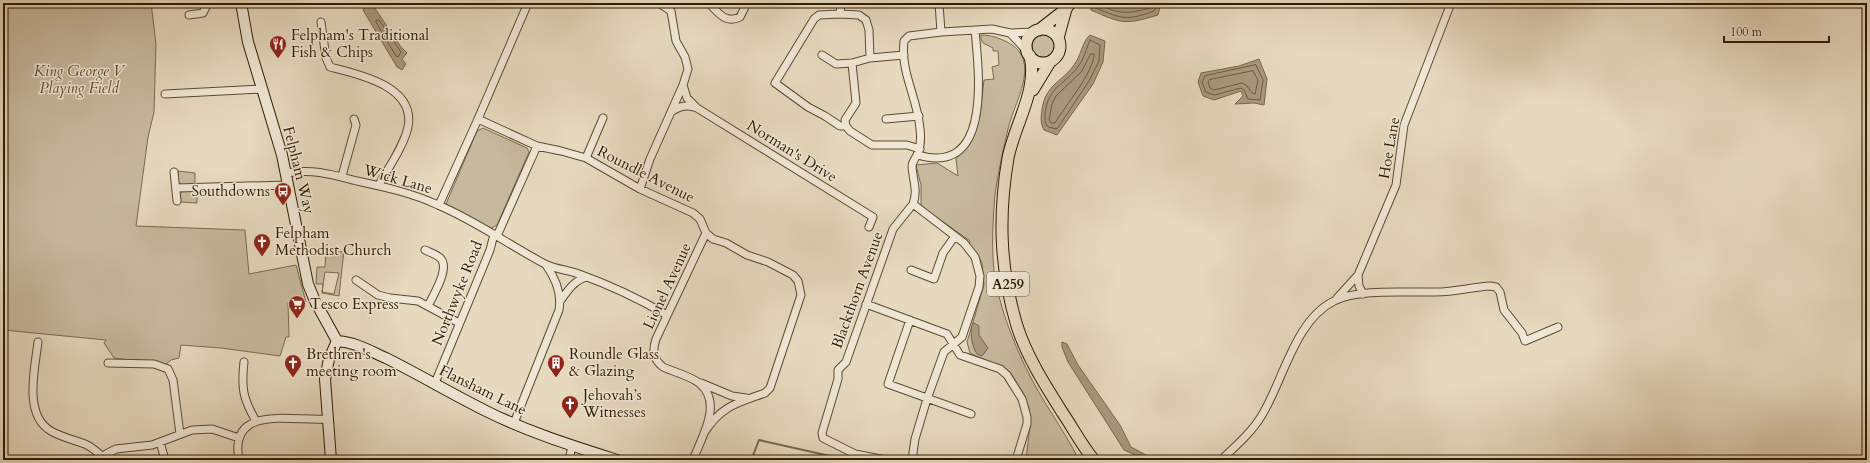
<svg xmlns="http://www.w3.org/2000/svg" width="1870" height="463" font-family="Cardo,serif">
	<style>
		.green { fill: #c7b99e; stroke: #7b6a4f; fill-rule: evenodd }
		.water { fill: #a8987d; stroke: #78664b }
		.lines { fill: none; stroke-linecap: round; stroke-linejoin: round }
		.shore { stroke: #6c5a3e; stroke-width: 1 }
		.stream { stroke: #78664b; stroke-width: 2 }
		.minor-casing { stroke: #5d4a30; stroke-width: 9 }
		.secondary-casing { stroke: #2f1b00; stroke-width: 12 }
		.primary-casing { stroke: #2f1b00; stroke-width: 13 }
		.minor { stroke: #efe6d5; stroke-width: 7 }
		.secondary { stroke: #efe6d5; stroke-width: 10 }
		.primary { stroke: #e6d9be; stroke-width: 11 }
		.labels { text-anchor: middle; stroke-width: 3; stroke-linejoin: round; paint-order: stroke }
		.shield { fill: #efe6d5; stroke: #695840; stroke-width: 1 }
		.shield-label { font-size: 14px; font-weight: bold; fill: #2f1b00 }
		.poi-label { font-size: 15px; fill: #2f1b00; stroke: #efe6d5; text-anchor: start }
		.park-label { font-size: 15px; font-style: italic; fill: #5d4a2f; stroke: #efe6d5 }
		.street-label { font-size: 15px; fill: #2f1b00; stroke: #efe6d5 }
	</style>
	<rect width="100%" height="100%" fill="#e6d9be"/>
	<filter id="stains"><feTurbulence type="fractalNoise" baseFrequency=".005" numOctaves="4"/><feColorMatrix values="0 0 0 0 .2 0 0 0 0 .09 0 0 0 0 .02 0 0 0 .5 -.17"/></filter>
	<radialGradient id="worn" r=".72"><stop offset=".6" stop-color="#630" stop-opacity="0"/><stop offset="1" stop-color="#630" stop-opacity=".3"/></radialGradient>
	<!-- green -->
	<path class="green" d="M 15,3 L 151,3 L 156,44 L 154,112 L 148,137 L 136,226 L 245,230 L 249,274 L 296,265 L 306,302 L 288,303 L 289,337 L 286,337 L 280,356 L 221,348 L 181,345 L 179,358 L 171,360 L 165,365 L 114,358 L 104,343 L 106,340 L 3,330 L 3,6 Z
		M1032 46a12 12 0 1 1 24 0a12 12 0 1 1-24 0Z
		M 981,35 C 991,35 999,38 1007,42 C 1043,60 1014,102 1008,129 C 1003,152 995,184 994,207 C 993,224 992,241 993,258 C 995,295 1010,335 1026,368 C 1041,400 1063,428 1079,460 L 1049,460 L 1048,458 L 1047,460 L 1026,460 L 1030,426 L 1029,408 L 1022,391 L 1010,372 L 970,353 L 967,342 L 984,285 L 982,263 L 977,253 L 969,245 L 970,241 L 921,206 L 921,185 L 916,165 L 937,163 L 958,176 L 956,159 L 969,143 L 980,116 L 984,80 L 994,79 L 992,67 L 999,65 L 998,51 L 993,51 L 993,48 L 983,43 L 981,39 Z
		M 483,128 L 527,148 L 529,152 L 497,225 L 490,229 L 446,204 L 477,131 Z
		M 178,171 L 195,173 L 195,186 L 183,185 L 178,183 Z
		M 197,190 L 197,203 L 180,202 L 180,194 L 183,191 Z
		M 344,250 L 339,296 L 322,293 L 323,284 L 316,284 L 317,267 L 325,267 L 326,251 L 341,252 ZM 325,272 L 339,273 L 334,294 L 322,292 Z"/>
	<!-- water -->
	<path class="water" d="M 1091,3 L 1161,3 L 1158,15 C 1124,25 1123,24 1091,10 Z
		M 367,4 L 372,4 L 401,47 L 407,53 L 402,59 L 406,64 L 402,70 L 397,67 L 363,10 Z
		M 1090,35 L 1105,41 L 1103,62 L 1093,84 L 1057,135 L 1044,130 C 1040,122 1041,118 1042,109 C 1046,84 1062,82 1074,65 C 1081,56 1082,42 1090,35 Z
		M 1259,59 L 1267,79 L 1264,105 L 1254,103 L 1235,104 L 1243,96 L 1241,91 L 1214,100 L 1203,96 L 1198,82 L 1201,73 L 1239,66 Z
		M 974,323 L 979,326 L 979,335 L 988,348 L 982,356 L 977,354 C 972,347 970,334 972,325 Z
		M 1062,342 L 1067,344 L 1078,365 L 1120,425 L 1131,447 L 1146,455 L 1163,460 L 1147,460 L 1124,450 L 1068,362 L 1062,347 Z"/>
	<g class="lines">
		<!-- shore -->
		<path class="shore" d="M 1095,3 L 1096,8 C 1122,19 1127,21 1154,11 L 1157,3
			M 1100,3 C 1115,16 1133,13 1150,8 L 1152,3
			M 377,20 L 379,20 L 401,52 L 398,57 L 396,56 L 376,22 Z
			M 1090,40 L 1100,45 L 1099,61 L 1089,81 L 1057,129 L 1048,127 C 1044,122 1045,119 1045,113 C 1049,86 1063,86 1077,68 C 1084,60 1086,49 1090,40 Z
			M 1091,54 L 1094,54 C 1094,72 1065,106 1055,123 L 1051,123 L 1049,120 L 1052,104 L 1056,96 L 1081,72 Z
			M 1256,65 L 1263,80 L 1260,100 L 1248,99 L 1244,90 L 1241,88 L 1214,95 L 1206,92 L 1202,82 L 1205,76 Z
			M 1253,71 L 1258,80 L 1255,94 L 1252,93 L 1247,86 L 1242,83 L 1214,90 L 1210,88 L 1208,82 L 1209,80 Z"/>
		<!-- stream -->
		<path class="stream" d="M 752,458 L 759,440 L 848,460"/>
		<!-- minor casing -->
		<g class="minor-casing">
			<path id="minor" d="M 709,3 C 718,13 726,24 740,17 L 747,3
				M 841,3 L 840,14 L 819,15 L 814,19 L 775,83 L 808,107 L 825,116 L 840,126 L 846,126
				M 939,3 L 941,32
				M 840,14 L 859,15 L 866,20 L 869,30 L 870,58 L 904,55
				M 189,15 L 203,13 L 208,3
				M 321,22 L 326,58 L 330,67 C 358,74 416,86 408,127 C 404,146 388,168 379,185
				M 1010,33 L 1027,51
				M 822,55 L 836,64 L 852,63
				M 870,58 L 852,63 L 856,103 L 845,120 L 846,126 L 850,131 L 872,145 L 907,145 L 920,149
				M 683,85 L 687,98 L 696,107
				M 165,94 L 263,89
				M 671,112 C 679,106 688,104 697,108 L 873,217 L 869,227
				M 478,119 L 528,3
				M 886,119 L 919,116
				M 537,146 L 561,151 L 586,158 L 640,189 L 693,213 L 700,219 L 706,233 L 713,239 L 726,243 L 747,255 L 768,262 L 793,275 L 798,281 L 801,295 L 770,388 L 765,393 C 737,403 721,406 704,433
				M 918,155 C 992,177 979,73 975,30
				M 586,158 L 603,118
				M 174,172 L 177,201
				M 286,173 C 315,169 330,174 357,181 C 385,187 412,193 438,205 C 476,221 509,245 545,264 C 555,269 568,270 579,274 C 607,284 641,300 667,315
				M 342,176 L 356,125 L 354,119
				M 176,188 L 289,185
				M 640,189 L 650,159 L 683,85 L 688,69 L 685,57 L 676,41 L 671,11 L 659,3
				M 439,205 L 478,119 L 537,146 L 497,236
				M 425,250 C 429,252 435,254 439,257 C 452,266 433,295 428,306
				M 911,270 L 934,279 L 943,253 L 955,236
				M 1358,275 L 1359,286 L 1363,294
				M 356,280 L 378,295 L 390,298 L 418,301 L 459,323
				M 1337,298 L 1358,275 L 1396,185 L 1404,125 L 1451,3
				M 561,300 C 568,290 574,281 586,277
				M 866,304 L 947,334 L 960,355 L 1000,369 L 1007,375 L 1022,399 L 1027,417 L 1027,424 L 1016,460
				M 910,320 L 888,384 L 971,414
				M 38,342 C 35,368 23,415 51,431 C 61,437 74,440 85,444 C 92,447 97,452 103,457
				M 244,362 C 241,388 243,399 256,421
				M 108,363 L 154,364 L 168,369 L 173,380 L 180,434
				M 435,383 L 490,250 L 494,234
				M 701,383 L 732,396 L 746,398
				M 514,423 L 559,310 C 562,293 556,279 546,265
				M 160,442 L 165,460
				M 100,460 L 106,454 L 116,449 L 152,445 L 192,430 L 212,429 L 239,438
				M 239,460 C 228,403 294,422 327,419
				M 569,460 L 572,446
				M 693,460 C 701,438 724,403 699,383 C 690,376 674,372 663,367 C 653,359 652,351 656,339 L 706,233
				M 886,460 L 855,454 L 823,438 L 822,433 L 838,379 L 838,370 L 846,362 L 893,229 L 913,204 C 918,191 913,180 912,167 C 912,161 916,158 918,153 C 921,145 921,137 920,129 C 918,99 900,72 904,41 L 909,36 L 941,32 L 992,29 L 1010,33 L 1034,32
				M 912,460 L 915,439 L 927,399 L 944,352 L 962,337 L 979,287 L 980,276 L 975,257 L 964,243 L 913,204
				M 1221,460 C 1236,446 1252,432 1262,415 C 1283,381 1295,320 1334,301 C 1359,288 1408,293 1436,292 C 1455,292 1472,287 1490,286 L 1496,287 L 1500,292 L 1504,310 L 1522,333 L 1525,341 L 1558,327"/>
		</g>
		<!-- secondary casing -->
		<g class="secondary-casing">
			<path id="secondary" d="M 241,3 L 248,42 L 282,155 L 308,284 L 315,301 L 337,341
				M 337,341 C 355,342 370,351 386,358 C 420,375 452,394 486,411 C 528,432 573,446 617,460
				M 331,460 L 325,379 L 329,359 L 337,341"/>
		</g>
		<!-- primary casing -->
		<g class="primary-casing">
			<path id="primary" d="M1026 46a17 17 0 1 1 34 0a17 17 0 1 1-34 0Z
				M 1039,30 L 1066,9
				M 1058,38 L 1066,9 L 1070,3
				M 1030,56 C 1038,91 1015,123 1008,158 C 998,217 1000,269 1017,326 C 1027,357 1045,385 1062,412 C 1073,428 1082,446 1094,460
				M 1033,90 L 1050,62"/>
		</g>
		<!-- minor -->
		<use href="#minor" class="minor"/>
		<!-- secondary -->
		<use href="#secondary" class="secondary"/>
		<!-- primary -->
		<use href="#primary" class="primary"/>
	</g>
	<!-- icons -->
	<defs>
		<g id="restaurant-pin" transform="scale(0.9)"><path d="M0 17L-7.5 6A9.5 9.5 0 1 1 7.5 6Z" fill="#8f2418" stroke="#efe6d5"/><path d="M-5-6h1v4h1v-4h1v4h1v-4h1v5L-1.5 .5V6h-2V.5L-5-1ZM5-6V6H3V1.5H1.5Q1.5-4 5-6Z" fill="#fff"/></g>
		<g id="bus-pin" transform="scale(0.9)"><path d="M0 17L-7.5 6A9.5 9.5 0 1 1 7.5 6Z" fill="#8f2418" stroke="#efe6d5"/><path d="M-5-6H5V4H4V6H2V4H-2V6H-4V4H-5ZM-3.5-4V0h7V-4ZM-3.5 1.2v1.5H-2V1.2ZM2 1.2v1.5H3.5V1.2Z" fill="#fff"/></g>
		<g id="church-pin" transform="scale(0.9)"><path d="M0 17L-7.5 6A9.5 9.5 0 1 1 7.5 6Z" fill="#8f2418" stroke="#efe6d5"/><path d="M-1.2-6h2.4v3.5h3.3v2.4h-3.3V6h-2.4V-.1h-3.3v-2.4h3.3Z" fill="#fff"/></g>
		<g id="supermarket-pin" transform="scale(0.9)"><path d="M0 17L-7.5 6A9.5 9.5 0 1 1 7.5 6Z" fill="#8f2418" stroke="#efe6d5"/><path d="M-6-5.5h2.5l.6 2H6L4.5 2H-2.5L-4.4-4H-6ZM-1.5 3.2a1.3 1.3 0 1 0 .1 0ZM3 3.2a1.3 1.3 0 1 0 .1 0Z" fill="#fff"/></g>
		<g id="building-pin" transform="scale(0.9)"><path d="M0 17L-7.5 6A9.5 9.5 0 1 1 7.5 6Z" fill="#8f2418" stroke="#efe6d5"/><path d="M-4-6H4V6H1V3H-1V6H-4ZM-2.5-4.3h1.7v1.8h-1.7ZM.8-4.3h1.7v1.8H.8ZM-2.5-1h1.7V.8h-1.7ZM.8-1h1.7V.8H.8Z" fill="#fff"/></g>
	</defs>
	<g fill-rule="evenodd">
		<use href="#restaurant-pin" x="278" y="44"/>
		<use href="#bus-pin" x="283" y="191"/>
		<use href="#church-pin" x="262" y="242"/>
		<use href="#supermarket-pin" x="297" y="304"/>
		<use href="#church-pin" x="293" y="363"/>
		<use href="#building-pin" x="556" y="363"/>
		<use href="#church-pin" x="570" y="404"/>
	</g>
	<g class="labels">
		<!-- shield labels -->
		<rect class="shield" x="987" y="272" width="42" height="24" rx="3"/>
		<g class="shield-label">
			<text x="1008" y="289">A259</text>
		</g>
		<!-- poi labels -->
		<g class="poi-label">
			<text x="291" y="40">Felpham's Traditional<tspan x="291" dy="17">Fish &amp; Chips</tspan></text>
			<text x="270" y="196" text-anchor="end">Southdowns</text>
			<text x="275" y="238">Felpham<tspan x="275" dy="17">Methodist Church</tspan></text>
			<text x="310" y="309">Tesco Express</text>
			<text x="306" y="359">Brethren's<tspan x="306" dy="17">meeting room</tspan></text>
			<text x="569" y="359">Roundle Glass<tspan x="569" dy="17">&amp; Glazing</tspan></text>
			<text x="583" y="400">Jehovah’s<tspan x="583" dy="17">Witnesses</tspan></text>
		</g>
		<!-- park labels -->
		<g class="park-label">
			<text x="79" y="76">King George V<tspan x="79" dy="17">Playing Field</tspan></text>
		</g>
		<!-- street labels -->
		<g class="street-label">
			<text transform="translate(1389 148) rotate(-80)" y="5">Hoe Lane</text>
			<text transform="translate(792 151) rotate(32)" y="5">Norman's Drive</text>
			<text transform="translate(299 170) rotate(76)" y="5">Felpham Way</text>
			<text transform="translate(646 174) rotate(27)" y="5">Roundle Avenue</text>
			<text transform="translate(398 179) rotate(16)" y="5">Wick Lane</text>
			<text transform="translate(667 286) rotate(-65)" y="5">Lionel Avenue</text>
			<text transform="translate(857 290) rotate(-70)" y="5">Blackthorn Avenue</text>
			<text transform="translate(457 293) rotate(-68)" y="5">Northwyke Road</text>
			<text transform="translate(483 390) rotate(26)" y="5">Flansham Lane</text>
		</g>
	</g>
	<!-- margin -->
	<rect width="1870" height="463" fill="none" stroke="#e6d9be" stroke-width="16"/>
	<rect x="4" y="4" width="1862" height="455" fill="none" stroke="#2f1b00" stroke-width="2"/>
	<rect x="8" y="8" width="1854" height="447" fill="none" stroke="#2f1b00"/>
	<!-- scale -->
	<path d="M1724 36v6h105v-6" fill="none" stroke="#2f1b00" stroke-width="2"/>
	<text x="1730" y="36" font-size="12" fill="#2f1b00" stroke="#efe6d5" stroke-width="3" paint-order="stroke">100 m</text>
	<rect width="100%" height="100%" filter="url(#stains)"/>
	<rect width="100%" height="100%" fill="url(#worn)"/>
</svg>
